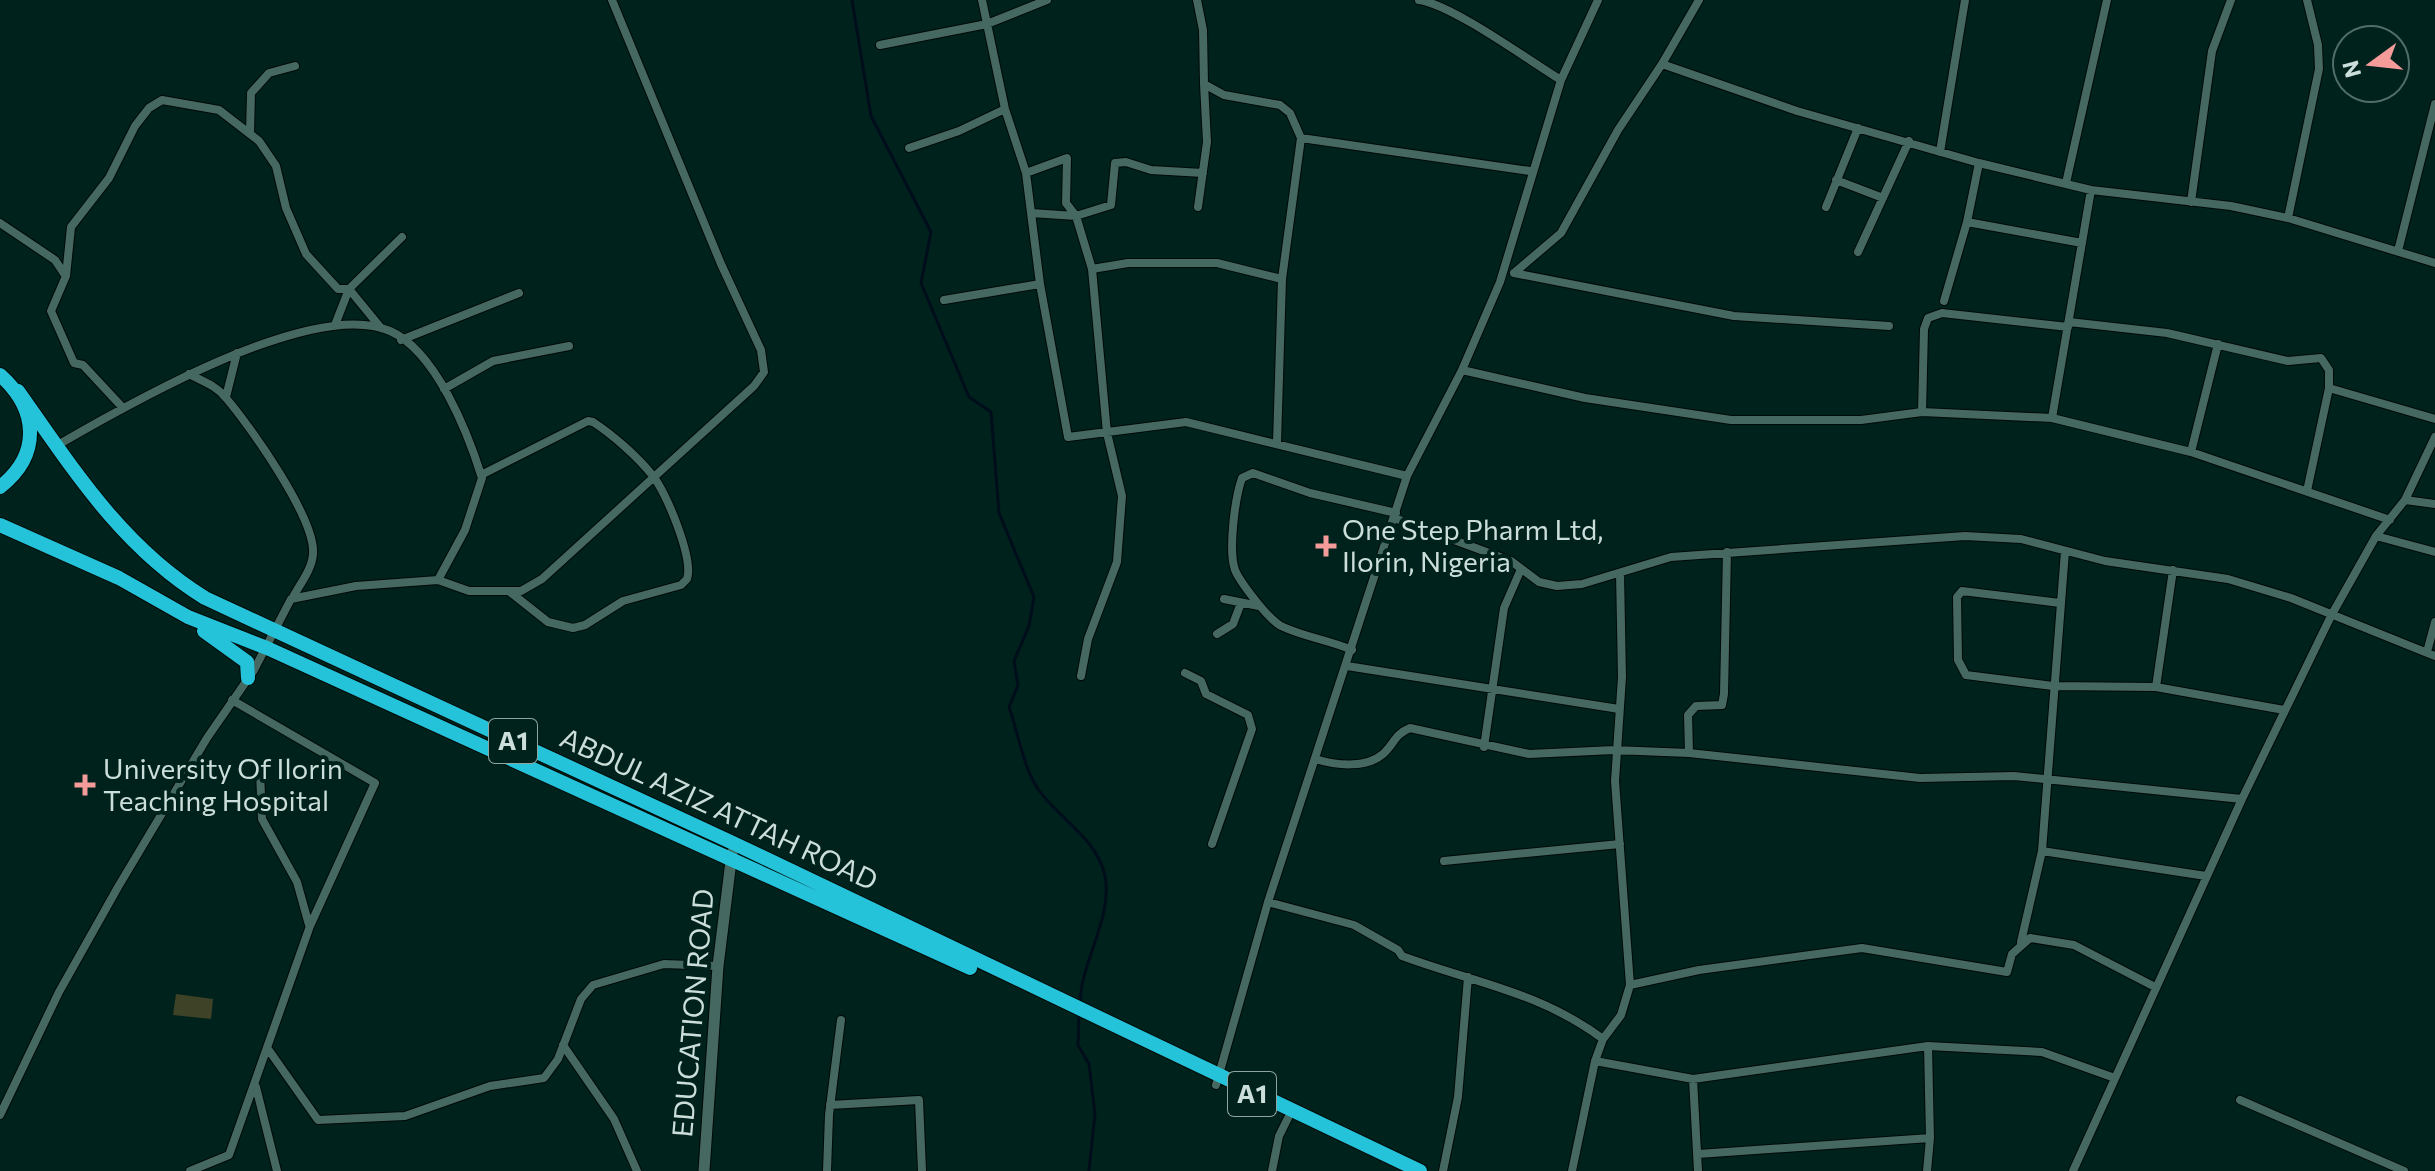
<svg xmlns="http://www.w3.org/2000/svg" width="2435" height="1171" font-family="Commissioner,sans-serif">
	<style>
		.green { fill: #3e4227 }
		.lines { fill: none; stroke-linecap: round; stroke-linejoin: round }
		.stream { stroke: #000d1b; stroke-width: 3 }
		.street-casing { stroke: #000a07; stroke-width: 10 }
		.secondary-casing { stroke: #000a07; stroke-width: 13 }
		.highway-casing { stroke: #000a07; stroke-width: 16 }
		.street { stroke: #456860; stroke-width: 8 }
		.secondary { stroke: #456860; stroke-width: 11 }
		.highway { stroke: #25c3da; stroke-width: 14 }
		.poi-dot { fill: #f59b99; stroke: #00221c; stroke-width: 3 }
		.labels { text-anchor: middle; stroke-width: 8; stroke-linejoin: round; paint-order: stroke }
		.shield { fill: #00221c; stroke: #8ea6a0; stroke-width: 2 }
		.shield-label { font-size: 26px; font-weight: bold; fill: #cbded9 }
		.poi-label { font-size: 28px; fill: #cbded9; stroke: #00221c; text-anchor: start }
		.street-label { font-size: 28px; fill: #cbded9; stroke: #00221c }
	</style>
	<rect width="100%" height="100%" fill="#00221c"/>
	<!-- green -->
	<path class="green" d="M 176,994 L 213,999 L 211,1019 L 173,1015 Z"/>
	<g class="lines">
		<!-- stream -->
		<path class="stream" d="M 852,0 L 871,116 L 931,232 L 921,283 L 969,397 L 991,412 L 999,513 L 1034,597 L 1029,626 L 1014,661 L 1018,685 L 1009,707 C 1018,732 1023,767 1038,789 C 1059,819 1097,838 1105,876 C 1113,918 1081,961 1080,1003
			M 1079,1014 L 1078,1045 L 1089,1064 L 1095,1114 L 1089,1171"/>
		<!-- street casing -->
		<g class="street-casing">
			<path id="street" d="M 982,0 L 1005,109 L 1026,173 L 1040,284 L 1068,437 L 1186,422 L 1407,476
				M 1197,0 L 1203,30 L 1204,84 L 1224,95 L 1280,105 L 1290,113 L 1301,138 L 1282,279 L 1277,443
				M 1419,0 C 1453,5 1528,60 1561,80
				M 880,45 L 987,24 L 1047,0
				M 1662,64 L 1797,111 L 1979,163 L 2091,190 L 2231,206 L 2288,218 L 2435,263
				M 250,133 L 251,93 L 269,73 L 295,66
				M 1301,138 L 1530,171
				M 909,148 L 959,131 L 1005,109
				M 1940,152 L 1965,0
				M 1979,163 L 1967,222 L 2082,243
				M 1026,173 L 1067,158 L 1066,203 L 1076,216 L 1092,269 L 1107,433 L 1122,496 L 1117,562 L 1088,639 L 1081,676
				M 1836,180 L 1883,198
				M 2066,183 L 2107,0
				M 2191,202 L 2212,51 L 2231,0
				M 1198,207 L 1207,142 L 1204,84
				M 1826,207 L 1858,128
				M 1031,213 L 1076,216 L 1111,205 L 1115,163 L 1126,162 L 1151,170 L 1203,173
				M 2288,218 L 2319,69 L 2318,45 L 2307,0
				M 0,223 L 55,260 L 65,275
				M 2398,251 L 2435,104
				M 1858,252 L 1909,141
				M 1092,269 L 1128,263 L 1217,263 L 1282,279
				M 1514,273 L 1734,316 L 1889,326
				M 1514,273 L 1561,233 L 1618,130 L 1662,64 L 1699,0
				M 349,289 L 381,328
				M 944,300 L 1040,284
				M 1944,301 L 1967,222
				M 2069,322 L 2167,333 L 2288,361 L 2321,358 L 2329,370 L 2329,388 L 2307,491
				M 335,325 L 349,289 L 402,237
				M 401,340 L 519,293
				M 1462,370 L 1585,398 L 1731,420 L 1861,420 L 1922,412 L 2052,418 L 2191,452 L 2390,520
				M 189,374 C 202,381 217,386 226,398 C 250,426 316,519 313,554 C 312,570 299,585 292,599
				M 2329,388 L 2435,419
				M 444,389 L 493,361 L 569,346
				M 226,397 L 237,353
				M 123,408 L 83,365 L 74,363 L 51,311 L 66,276 L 71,227 L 109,178 L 135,126 L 149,108 L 162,100 L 219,110 L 259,141 L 276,166 L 286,208 L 306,254 L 338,289 L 349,289
				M 1922,412 L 1924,329 L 1928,318 L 1942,313 L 2068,327
				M 2052,418 L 2091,190
				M 56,446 C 125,406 313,297 390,331 C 436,351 468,433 482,478 L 465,530 L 438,580
				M 2191,452 L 2218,344
				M 481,475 L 588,421 L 593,422 C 613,435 638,457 653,476 C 666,492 694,559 687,579 L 681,585 L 623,601 L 585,625 L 573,628 L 548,622 L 510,592
				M 2405,500 L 2435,504
				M 1394,518 L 1511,561 L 1539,582 L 1557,586 L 1582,584 L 1671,557 L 1965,536 L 2021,539 L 2105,561 L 2228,579 L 2291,598 L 2435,656
				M 2376,536 L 2435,552
				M 1224,599 L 1259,606
				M 2060,603 L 1962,591 L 1957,597 L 1958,660 L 1966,675 L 2053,686 L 2156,687 L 2284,710
				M 1217,634 L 1233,624 L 1241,603
				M 1352,650 C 1329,640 1304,637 1281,626 C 1268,619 1240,582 1235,570 C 1228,550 1235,498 1242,478 L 1253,473 L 1310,493 L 1396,513
				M 2427,652 L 2435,622
				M 1347,666 L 1619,709
				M 1185,673 L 1201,681 L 1206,694 L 1248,715 L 1252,729 L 1212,844
				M 2156,687 L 2173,570
				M 1484,747 L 1504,608 L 1521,569
				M 1689,753 L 1688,715 L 1696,706 L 1722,705 L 1724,694 L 1727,552
				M 1315,759 C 1335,765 1366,769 1383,754 C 1394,744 1395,734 1410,728 L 1529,754 L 1614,750 L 1689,753 L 1920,778 L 2014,776 L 2242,799
				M 260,772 L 262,819 L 297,882 L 309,925
				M 2042,851 L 2206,876
				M 1444,861 L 1620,844
				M 1268,902 L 1354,925 L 1398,950 L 1402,956 C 1475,983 1540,992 1603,1039
				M 2021,942 L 2042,851 L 2065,551
				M 1630,985 L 1699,970 L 1862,948 L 2007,972 L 2012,954 L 2030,938 L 2074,945 L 2155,987
				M 563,1045 L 614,1119 L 637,1171
				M 268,1049 L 318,1120 L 405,1116 L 490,1086 L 544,1078 L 558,1059 L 581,999 L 593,985 L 664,964 L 718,966
				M 1595,1061 L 1693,1079 L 1928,1046 L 2042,1052 L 2112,1077
				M 1693,1079 L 1698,1171
				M 1216,1085 L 1268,902 L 1407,476 L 1462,370 L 1500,282 L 1561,80 L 1598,0
				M 256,1087 L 277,1171
				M 2240,1100 L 2404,1171
				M 830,1105 L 919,1100 L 922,1171
				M 0,1115 L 59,992 L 118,887 L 207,738 L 254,670 L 291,599 L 356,586 L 438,580 L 469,591 L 521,591 L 542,579 L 754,386 L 764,372 L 761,350 L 721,264 L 612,0
				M 1698,1154 L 1930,1138
				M 190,1171 L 229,1155 L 310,926 L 375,783 L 232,700
				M 827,1171 L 829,1115 L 841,1020
				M 1272,1171 L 1279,1136 L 1288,1118
				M 1443,1171 L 1458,1097 L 1468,977
				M 1572,1171 L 1595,1061 L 1603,1039 L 1621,1015 L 1630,985 L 1615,781 L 1622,677 L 1620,573
				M 1927,1171 L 1930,1138 L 1928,1046
				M 2073,1171 L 2242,799 L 2331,616 L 2376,536 L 2405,500 L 2435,437"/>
		</g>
		<!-- secondary casing -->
		<g class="secondary-casing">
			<path id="secondary" d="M 704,1171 L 718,966 L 732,853"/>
		</g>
		<!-- highway casing -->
		<g class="highway-casing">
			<path id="highway" d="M 0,375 C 38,409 42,454 0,487
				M 18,391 C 73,469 122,547 205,598 L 733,843 L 1420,1171
				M 0,525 L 119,578 L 188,617 L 267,648 L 970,968
				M 204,631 L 247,662 L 248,678"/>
		</g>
		<!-- street -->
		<use href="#street" class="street"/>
		<!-- secondary -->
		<use href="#secondary" class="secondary"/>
		<!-- highway -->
		<use href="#highway" class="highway"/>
	</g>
	<!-- markers -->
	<g class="poi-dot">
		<path d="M1322 534h8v8h8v8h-8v8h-8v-8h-8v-8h8z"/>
		<path d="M81 773h8v8h8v8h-8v8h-8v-8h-8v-8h8z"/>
	</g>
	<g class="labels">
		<!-- shield labels -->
		<g class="shield">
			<rect x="489" y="719" width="48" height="44" rx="6"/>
			<rect x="1228" y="1072" width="48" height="44" rx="6"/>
		</g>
		<g class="shield-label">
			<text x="513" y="750">A1</text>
			<text x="1252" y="1103">A1</text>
		</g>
		<!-- poi labels -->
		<g class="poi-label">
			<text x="1342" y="540">One Step Pharm Ltd,<tspan x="1342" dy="32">Ilorin, Nigeria</tspan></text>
			<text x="103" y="779">University Of Ilorin<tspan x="103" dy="32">Teaching Hospital</tspan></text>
		</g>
		<!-- street labels -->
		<g class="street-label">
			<text transform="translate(719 809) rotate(25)" y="10">ABDUL AZIZ ATTAH ROAD</text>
			<text transform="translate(693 1013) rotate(-85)" y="10">EDUCATION ROAD</text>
		</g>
	</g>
	<!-- north arrow -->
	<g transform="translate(2371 64) rotate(255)"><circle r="38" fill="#00221c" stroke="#516d68" stroke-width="2"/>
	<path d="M0-6L14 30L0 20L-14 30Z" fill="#f59b99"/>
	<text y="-12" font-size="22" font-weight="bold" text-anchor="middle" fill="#cbded9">N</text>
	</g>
</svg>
